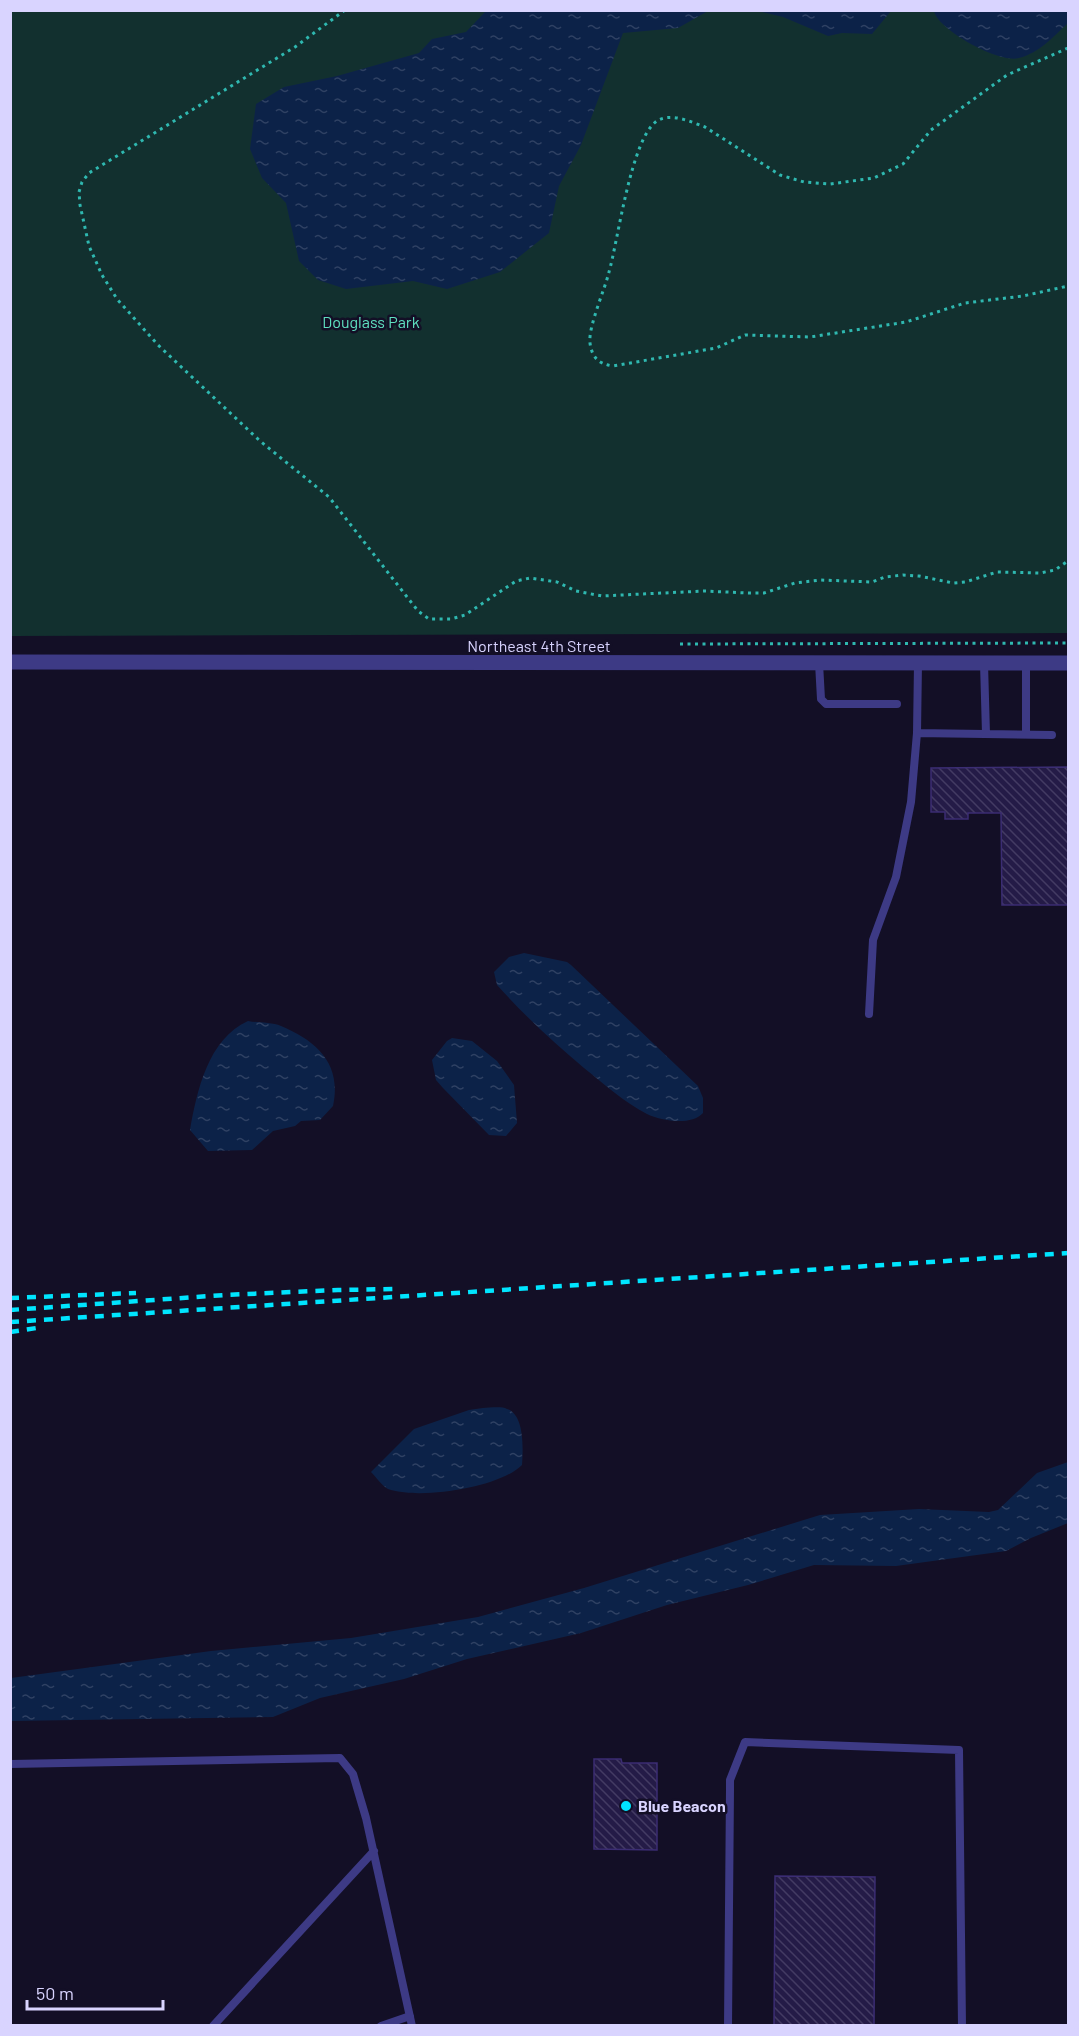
<svg xmlns="http://www.w3.org/2000/svg" width="1079" height="2036" font-family="Barlow,sans-serif">
	<style>
		.green { fill: #12302f }
		.water { fill: url(#water-ripples) }
		.building { fill: url(#building-back-hatch); stroke: #3b2d73; stroke-width: 1.5 }
		.lines { fill: none; stroke-linecap: round; stroke-linejoin: round }
		.path { stroke: #2fb8b0; stroke-width: 3; stroke-dasharray: 3 4.5; stroke-linecap: butt }
		.service { stroke: #3d3a85; stroke-width: 8 }
		.tertiary { stroke: #3d3a85; stroke-width: 15 }
		.rail { stroke: #00e5ff; stroke-width: 4.5; stroke-dasharray: 9 8; stroke-linecap: butt }
		.poi-dot { fill: #00e5ff; stroke: #130f26; stroke-width: 2 }
		.labels { text-anchor: middle; stroke-width: 5; stroke-linejoin: round; paint-order: stroke }
		.park-label { font-size: 16px; fill: #5fe0c0; stroke: #130f26 }
		.street-label { font-size: 16px; fill: #d9d4ff; stroke: #130f26 }
		.poi-label { font-size: 16px; font-weight: bold; fill: #d9d4ff; stroke: #130f26; text-anchor: start }
	</style>
	<defs>
		<pattern id="water-ripples" width="26" height="14" patternUnits="userSpaceOnUse" patternTransform="scale(1.5)"><rect width="26" height="14" fill="#0c2248"/><path d="M2 4q2-2 4 0t4 0M15 11q2-2 4 0t4 0" fill="none" stroke="#2f4163"/></pattern>
		<pattern id="building-back-hatch" width="6" height="6" patternUnits="userSpaceOnUse" patternTransform="scale(1.5)"><rect width="6" height="6" fill="#241b47"/><path d="M-1 5l2 2M0 0l6 6M5-1l2 2" fill="none" stroke="#433b63"/></pattern>
	</defs>
	<rect width="100%" height="100%" fill="#130f26"/>
	<!-- green -->
	<path class="green" d="M 10,11 L 1068,11 L 1068,633 L 11,636 Z"/>
	<!-- water -->
	<path class="water" d="M 497,10 L 708,11 L 678,28 L 623,33 L 581,145 L 559,186 L 549,233 L 500,272 L 447,289 L 413,281 L 346,289 L 318,280 L 299,261 L 286,203 L 262,178 L 250,149 L 256,104 L 284,87 L 337,76 L 419,53 L 432,39 L 466,32 L 485,12 Z
		M 758,11 L 891,11 L 872,34 L 842,33 L 828,36 L 783,17 Z
		M 934,11 L 1068,11 L 1068,23 C 1053,37 1039,53 1019,58 C 1000,64 938,30 934,11 Z
		M 524,953 L 567,962 L 571,965 L 698,1086 L 703,1098 L 703,1113 C 691,1126 662,1121 647,1114 C 624,1102 604,1084 584,1068 C 553,1042 524,1015 497,985 L 494,972 L 509,957 Z
		M 248,1021 C 258,1023 271,1022 281,1026 C 317,1041 342,1064 333,1106 L 320,1120 L 301,1121 L 295,1126 L 273,1131 L 252,1150 L 208,1151 L 190,1130 C 197,1091 208,1039 248,1021 Z
		M 452,1038 L 472,1041 L 497,1061 L 514,1085 L 517,1123 L 506,1136 L 489,1135 L 443,1088 L 436,1080 L 432,1060 L 447,1041 Z
		M 483,1408 C 490,1408 501,1406 507,1409 C 525,1415 523,1450 522,1465 C 499,1488 419,1500 388,1489 C 382,1486 376,1477 371,1472 L 414,1429 L 469,1410 Z
		M 1068,1462 L 1068,1523 L 1031,1538 L 1006,1551 L 896,1566 L 814,1565 L 748,1585 L 667,1605 L 581,1633 L 467,1659 L 404,1679 L 320,1698 L 273,1717 L 11,1721 L 11,1678 L 211,1651 L 351,1638 L 478,1617 L 584,1588 L 820,1515 L 919,1509 L 989,1512 L 998,1510 L 1037,1473 Z"/>
	<!-- building -->
	<path class="building" d="M 1068,767 L 1068,905 L 1002,905 L 1001,813 L 968,813 L 968,819 L 945,819 L 945,812 L 931,812 L 931,768 Z
		M 594,1759 L 621,1759 L 622,1763 L 657,1763 L 657,1850 L 594,1849 Z
		M 775,1876 L 875,1877 L 874,2025 L 774,2025 Z"/>
	<g class="lines">
		<!-- path -->
		<path class="path" d="M 345,10 L 295,47 L 89,173 L 82,182 L 79,192 L 80,205 L 89,246 L 102,275 L 117,299 L 158,345 L 260,441 L 329,497 L 418,611 L 429,619 L 451,619 L 465,615 L 516,581 L 530,578 L 557,582 L 576,591 L 602,596 L 704,591 L 748,593 L 764,593 L 795,583 L 820,580 L 872,582 L 885,577 L 903,575 L 919,576 L 953,583 L 965,582 L 997,572 L 1040,573 L 1055,570 L 1068,561
			M 1068,48 L 1007,75 L 931,130 L 903,164 L 874,178 L 830,184 L 804,182 L 780,175 L 705,127 C 691,122 671,112 657,121 C 631,138 618,241 609,272 C 605,289 588,327 590,343 C 592,358 599,364 613,366 L 716,348 L 745,335 L 810,337 L 906,322 L 965,303 L 1023,296 L 1068,286
			M 680,644 L 1068,643"/>
		<!-- service -->
		<path class="service" d="M 819,663 L 821,699 L 826,704 L 897,704
			M 918,663 L 917,733 L 1052,735
			M 984,663 L 986,734
			M 1026,663 L 1026,734
			M 869,1014 L 873,940 L 896,877 L 911,802 L 917,733
			M 10,1764 L 340,1758 L 353,1774 L 366,1818 L 412,2026
			M 213,2026 L 374,1851
			M 381,2026 L 410,2016
			M 728,2026 L 730,1789 L 730,1780 L 745,1742 L 959,1750 L 962,2026"/>
		<!-- tertiary -->
		<path class="tertiary" d="M 10,662 L 1068,663"/>
		<!-- rail -->
		<path class="rail" d="M 10,1298 L 136,1293
			M 10,1310 L 225,1295 L 338,1290 L 394,1289
			M 10,1322 L 1068,1253
			M 10,1332 L 43,1327"/>
	</g>
	<!-- markers -->
	<circle class="poi-dot" cx="626" cy="1806" r="6"/>
	<g class="labels">
		<!-- park labels -->
		<g class="park-label">
			<text x="371" y="328">Douglass Park</text>
		</g>
		<!-- street labels -->
		<g class="street-label">
			<text x="539" y="652">Northeast 4th Street</text>
		</g>
		<!-- poi labels -->
		<g class="poi-label">
			<text x="638" y="1812">Blue Beacon</text>
		</g>
	</g>
	<!-- border -->
	<rect width="1079" height="2036" fill="none" stroke="#d9d4ff" stroke-width="24"/>
	<!-- scale -->
	<path d="M27 2000v9h136v-9" fill="none" stroke="#d9d4ff" stroke-width="3"/>
	<text x="36" y="2000" font-size="18" fill="#d9d4ff" stroke="#130f26" stroke-width="4.5" paint-order="stroke">50 m</text>
</svg>
